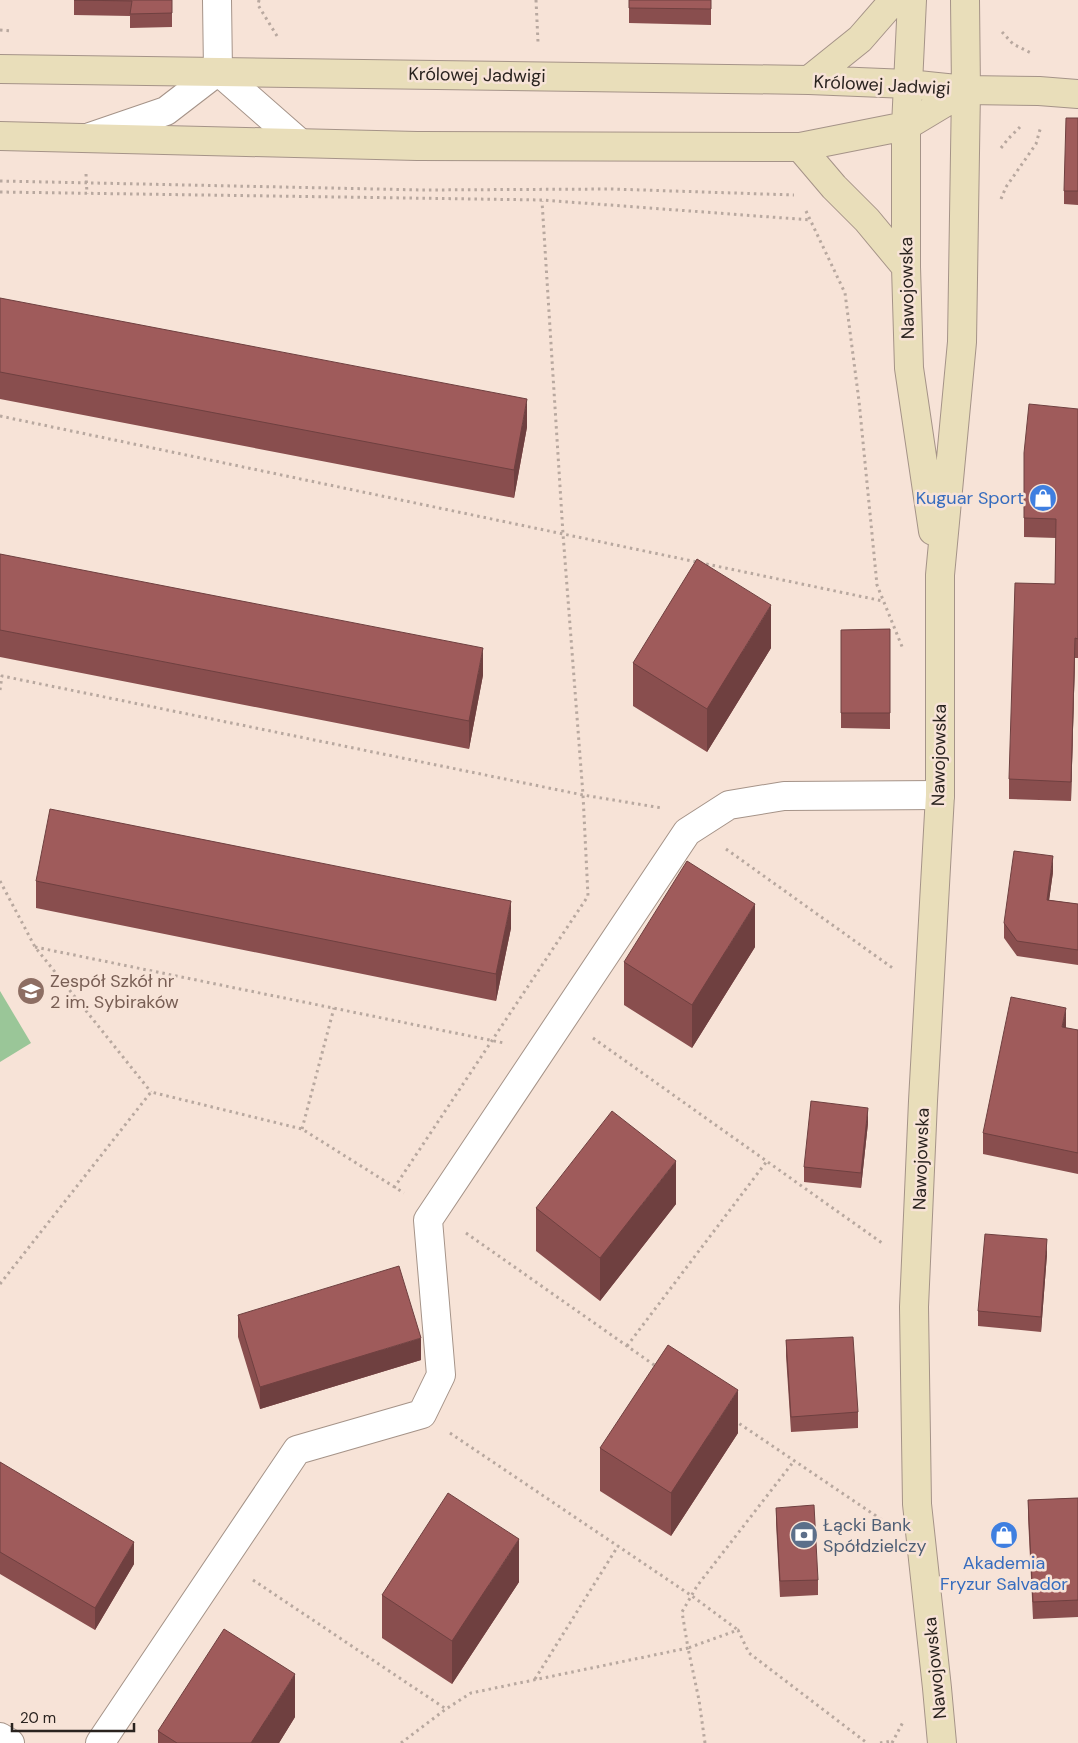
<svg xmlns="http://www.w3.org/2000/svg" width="1078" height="1743" font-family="'DM Sans',sans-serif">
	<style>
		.green { fill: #9ac698 }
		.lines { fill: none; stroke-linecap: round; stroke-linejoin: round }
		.street-casing { stroke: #a59388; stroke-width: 30 }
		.secondary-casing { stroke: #a59388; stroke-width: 30 }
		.path { stroke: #b8a89f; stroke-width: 3; stroke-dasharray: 2.5 4; stroke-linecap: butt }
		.street { stroke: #fff; stroke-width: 28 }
		.secondary { stroke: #e9deba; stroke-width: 28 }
		.wall { fill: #894e4e }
		.shaded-wall { fill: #6f4040 }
		.building { fill: #9f5b5b; stroke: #6f4040 }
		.labels { text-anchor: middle; stroke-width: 5; stroke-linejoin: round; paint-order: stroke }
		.street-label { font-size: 18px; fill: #2a231f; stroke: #f7e3d7 }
		.shop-label { font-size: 18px; fill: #366cbe; stroke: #f7e3d7; text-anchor: end }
		.education-label { font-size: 18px; fill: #785e54; stroke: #f7e3d7; text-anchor: start }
		.service-label { font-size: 18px; fill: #4e5e75; stroke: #f7e3d7; text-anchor: start }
	</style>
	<rect width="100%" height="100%" fill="#f7e3d7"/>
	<!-- green -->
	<path class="green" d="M 0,991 L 31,1043 L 0,1062 Z"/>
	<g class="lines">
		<!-- street casing -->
		<g class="street-casing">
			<path id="street" d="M 217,0 L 218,71
				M 218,71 L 300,143
				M 90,137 L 166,111 L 218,71
				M 0,1737 L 10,1743
				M 100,1743 L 297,1450 L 422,1414 L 441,1375 L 428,1220 L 687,832 L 729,805 L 784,796 L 940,795"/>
		</g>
		<!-- secondary casing -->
		<g class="secondary-casing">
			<path id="secondary" d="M 912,0 L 906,126 L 906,267 L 909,368 L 933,531
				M 0,69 L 809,80 L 908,84 L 966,90 L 1039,91 L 1078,94
				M 809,80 L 860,39 L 894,0
				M 0,136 L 417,146 L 800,147 L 906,126 L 966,90
				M 800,147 L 834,187 L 867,220 L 906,267
				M 942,1743 L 937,1688 L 917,1504 L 914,1307 L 923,1101 L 940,795 L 940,575 L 962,342 L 966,90 L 965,0"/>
		</g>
		<!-- path -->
		<path class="path" d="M 259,0 L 258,5 L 277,36
			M 536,0 L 538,42
			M 0,30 L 11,31
			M 1002,32 L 1013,44 L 1033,54
			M 1001,148 L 1008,139 L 1020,127
			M 86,174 L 87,194
			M 0,181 L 422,190 L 612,189 L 794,195
			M 0,192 L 542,200 L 811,220
			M 1001,199 L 1006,187 L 1036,144 L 1041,126
			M 806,211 L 845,293 L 859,401 L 877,585 L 903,649
			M 0,416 L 883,601
			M 0,690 L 2,676 L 583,795 L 662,808
			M 726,849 L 894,969
			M 0,881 L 35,947 L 151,1092
			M 35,947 L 504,1043
			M 593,1038 L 882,1243
			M 302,1129 L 334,1008
			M 394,1188 L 588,896 L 583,795 L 563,534 L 542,201
			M 466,1233 L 657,1367
			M 0,1284 L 151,1092 L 302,1129 L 404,1193
			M 627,1346 L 767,1161
			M 734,1420 L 882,1520
			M 450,1433 L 692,1596 L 738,1630
			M 253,1580 L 446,1709
			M 535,1679 L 618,1546
			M 401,1743 L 446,1709 L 471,1693 L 688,1648 L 682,1612 L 697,1586 L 794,1461
			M 705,1743 L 699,1700 L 688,1648 L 738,1630 L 749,1653 L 867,1743
			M 880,1743 L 892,1741
			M 892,1743 L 903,1722"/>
		<!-- street -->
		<use href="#street" class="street"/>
		<!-- secondary -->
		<use href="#secondary" class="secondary"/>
	</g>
	<!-- wall -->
	<path class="wall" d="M 74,0 L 172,0 L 172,27 L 130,28 L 130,16 L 74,15 Z
		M 629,0 L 711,0 L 711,25 L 629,23 Z
		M 1078,118 L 1078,205 L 1064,204 L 1064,191 Z
		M 0,298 L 527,427 L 514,498 L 0,399 Z
		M 1078,409 L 1078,658 L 1075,658 L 1071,801 L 1009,799 L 1009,779 L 1055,584 L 1056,538 L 1024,537 L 1024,453 Z
		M 0,554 L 483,675 L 469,749 L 0,657 Z
		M 890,629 L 890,729 L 841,728 L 841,630 Z
		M 771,648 L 707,752 L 633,706 L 633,663 Z
		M 1053,872 L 1049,900 L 1078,904 L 1078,965 L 1017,956 L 1004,938 L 1004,923 Z
		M 36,881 L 511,928 L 496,1001 L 36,908 Z
		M 755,947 L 692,1048 L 624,1005 L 624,962 Z
		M 1066,1028 L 1078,1030 L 1078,1174 L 983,1154 L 983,1133 Z
		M 868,1123 L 861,1188 L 804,1182 L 804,1167 Z
		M 676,1204 L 600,1301 L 536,1251 L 536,1208 Z
		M 1047,1254 L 1041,1332 L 978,1326 L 978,1311 Z
		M 238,1315 L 421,1360 L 260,1409 L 238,1337 Z
		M 786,1340 L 858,1412 L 858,1428 L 791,1432 L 786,1356 Z
		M 738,1433 L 671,1536 L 600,1491 L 600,1448 Z
		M 0,1462 L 134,1564 L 95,1630 L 0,1574 Z
		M 1078,1498 L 1078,1617 L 1033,1619 L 1028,1517 L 1028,1500 Z
		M 776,1508 L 818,1580 L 818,1595 L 780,1597 L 776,1523 Z
		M 519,1582 L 452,1684 L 382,1638 L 382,1595 Z
		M 295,1717 L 279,1743 L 158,1743 L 158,1731 Z"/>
	<!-- shaded-wall -->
	<path class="shaded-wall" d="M 527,399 L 527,427 L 514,498 L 514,470 Z
		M 771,605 L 771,648 L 707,752 L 707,709 Z
		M 1075,638 L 1075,658 L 1071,801 L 1071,782 Z
		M 483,648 L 483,675 L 469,749 L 469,721 Z
		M 1053,856 L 1053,872 L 1047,915 L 1047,900 Z
		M 511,901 L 511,928 L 496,1001 L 496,974 Z
		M 755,904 L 755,947 L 692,1048 L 692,1005 Z
		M 1066,1008 L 1066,1029 L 1062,1027 Z
		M 868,1108 L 868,1123 L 861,1188 L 861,1173 Z
		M 676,1161 L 676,1204 L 600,1301 L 600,1258 Z
		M 1047,1239 L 1047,1254 L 1041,1332 L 1041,1317 Z
		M 421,1338 L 421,1360 L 260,1409 L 260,1387 Z
		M 738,1390 L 738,1433 L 671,1536 L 671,1493 Z
		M 519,1539 L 519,1582 L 452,1684 L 452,1641 Z
		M 134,1542 L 134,1564 L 95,1630 L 95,1608 Z
		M 295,1674 L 295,1717 L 279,1743 L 251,1743 Z"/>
	<!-- building -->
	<path class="building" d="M 74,0 L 172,0 L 172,13 L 130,14 L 132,1 Z
		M 629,0 L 711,0 L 711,9 L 629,8 Z
		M 1066,118 L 1078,118 L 1078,191 L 1064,191 Z
		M 0,298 L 527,399 L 514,470 L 0,372 Z
		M 1029,404 L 1078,409 L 1078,639 L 1075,638 L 1071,782 L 1009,779 L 1015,583 L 1055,584 L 1056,519 L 1024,518 L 1024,453 Z
		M 0,554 L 483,648 L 469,721 L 0,630 Z
		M 697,559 L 771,605 L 707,709 L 633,663 Z
		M 890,629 L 890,713 L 841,713 L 841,630 Z
		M 50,809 L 511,901 L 496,974 L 36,881 Z
		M 1014,851 L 1053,856 L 1047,900 L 1078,904 L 1078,950 L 1017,941 L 1004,923 Z
		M 687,861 L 755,904 L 692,1005 L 624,962 Z
		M 1011,997 L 1066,1008 L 1062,1027 L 1078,1030 L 1078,1153 L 983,1133 Z
		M 811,1101 L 868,1108 L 861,1173 L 804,1167 Z
		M 612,1111 L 676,1161 L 600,1258 L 536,1208 Z
		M 985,1234 L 1047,1239 L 1041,1317 L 978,1311 Z
		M 399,1266 L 421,1338 L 260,1387 L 238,1315 Z
		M 853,1337 L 858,1412 L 791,1417 L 786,1340 Z
		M 668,1345 L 738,1390 L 671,1493 L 600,1448 Z
		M 0,1462 L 134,1542 L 95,1608 L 0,1552 Z
		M 448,1493 L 519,1539 L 452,1641 L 382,1595 Z
		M 1078,1498 L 1078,1600 L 1033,1602 L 1028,1500 Z
		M 814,1505 L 818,1580 L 780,1581 L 776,1508 Z
		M 224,1629 L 295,1674 L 251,1743 L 177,1743 L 158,1731 Z"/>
	<!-- icons -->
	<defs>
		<g id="shop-disc" transform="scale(1.4375)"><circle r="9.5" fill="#3f7fe0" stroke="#f7e3d7"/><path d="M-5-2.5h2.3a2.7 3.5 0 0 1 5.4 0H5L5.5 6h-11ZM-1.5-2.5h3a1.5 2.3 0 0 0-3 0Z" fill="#fff"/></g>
		<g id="school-disc" transform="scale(1.4375)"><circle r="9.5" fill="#8d6e63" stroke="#f7e3d7"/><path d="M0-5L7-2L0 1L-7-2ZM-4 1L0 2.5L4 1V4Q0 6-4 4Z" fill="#fff"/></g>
		<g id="bank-disc" transform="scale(1.4375)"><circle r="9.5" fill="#5c6f8a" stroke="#f7e3d7"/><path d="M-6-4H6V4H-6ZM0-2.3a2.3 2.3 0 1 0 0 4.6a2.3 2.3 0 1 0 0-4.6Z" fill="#fff"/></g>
	</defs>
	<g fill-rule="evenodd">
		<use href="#shop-disc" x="1043" y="498"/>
		<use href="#school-disc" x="31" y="991"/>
		<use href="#bank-disc" x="804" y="1535"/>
		<use href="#shop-disc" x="1004" y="1535"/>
	</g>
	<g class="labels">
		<!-- street labels -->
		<g class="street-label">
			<text transform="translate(477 75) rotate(1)" y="6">Królowej Jadwigi</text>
			<text transform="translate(882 85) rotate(3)" y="6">Królowej Jadwigi</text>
			<text transform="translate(907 288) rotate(-91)" y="6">Nawojowska</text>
			<text transform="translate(939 755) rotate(-89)" y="6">Nawojowska</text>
			<text transform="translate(921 1159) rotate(-88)" y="6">Nawojowska</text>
			<text transform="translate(935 1668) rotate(-96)" y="6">Nawojowska</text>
		</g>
		<!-- shop labels -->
		<g class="shop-label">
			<text x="1024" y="504">Kuguar Sport</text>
			<text x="1004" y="1569" text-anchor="middle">Akademia<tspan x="1004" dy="21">Fryzur Salvador</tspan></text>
		</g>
		<!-- education labels -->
		<g class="education-label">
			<text x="50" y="987">Zespół Szkół nr<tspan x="50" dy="21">2 im. Sybiraków</tspan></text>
		</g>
		<!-- service labels -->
		<g class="service-label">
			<text x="823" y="1531">Łącki Bank<tspan x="823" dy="21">Spółdzielczy</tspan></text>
		</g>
	</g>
	<!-- scale -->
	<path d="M12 1723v8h122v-8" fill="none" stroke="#2a231f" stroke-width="2.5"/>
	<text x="20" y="1723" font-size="15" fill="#2a231f" stroke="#f7e3d7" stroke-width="4" paint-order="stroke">20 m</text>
</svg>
